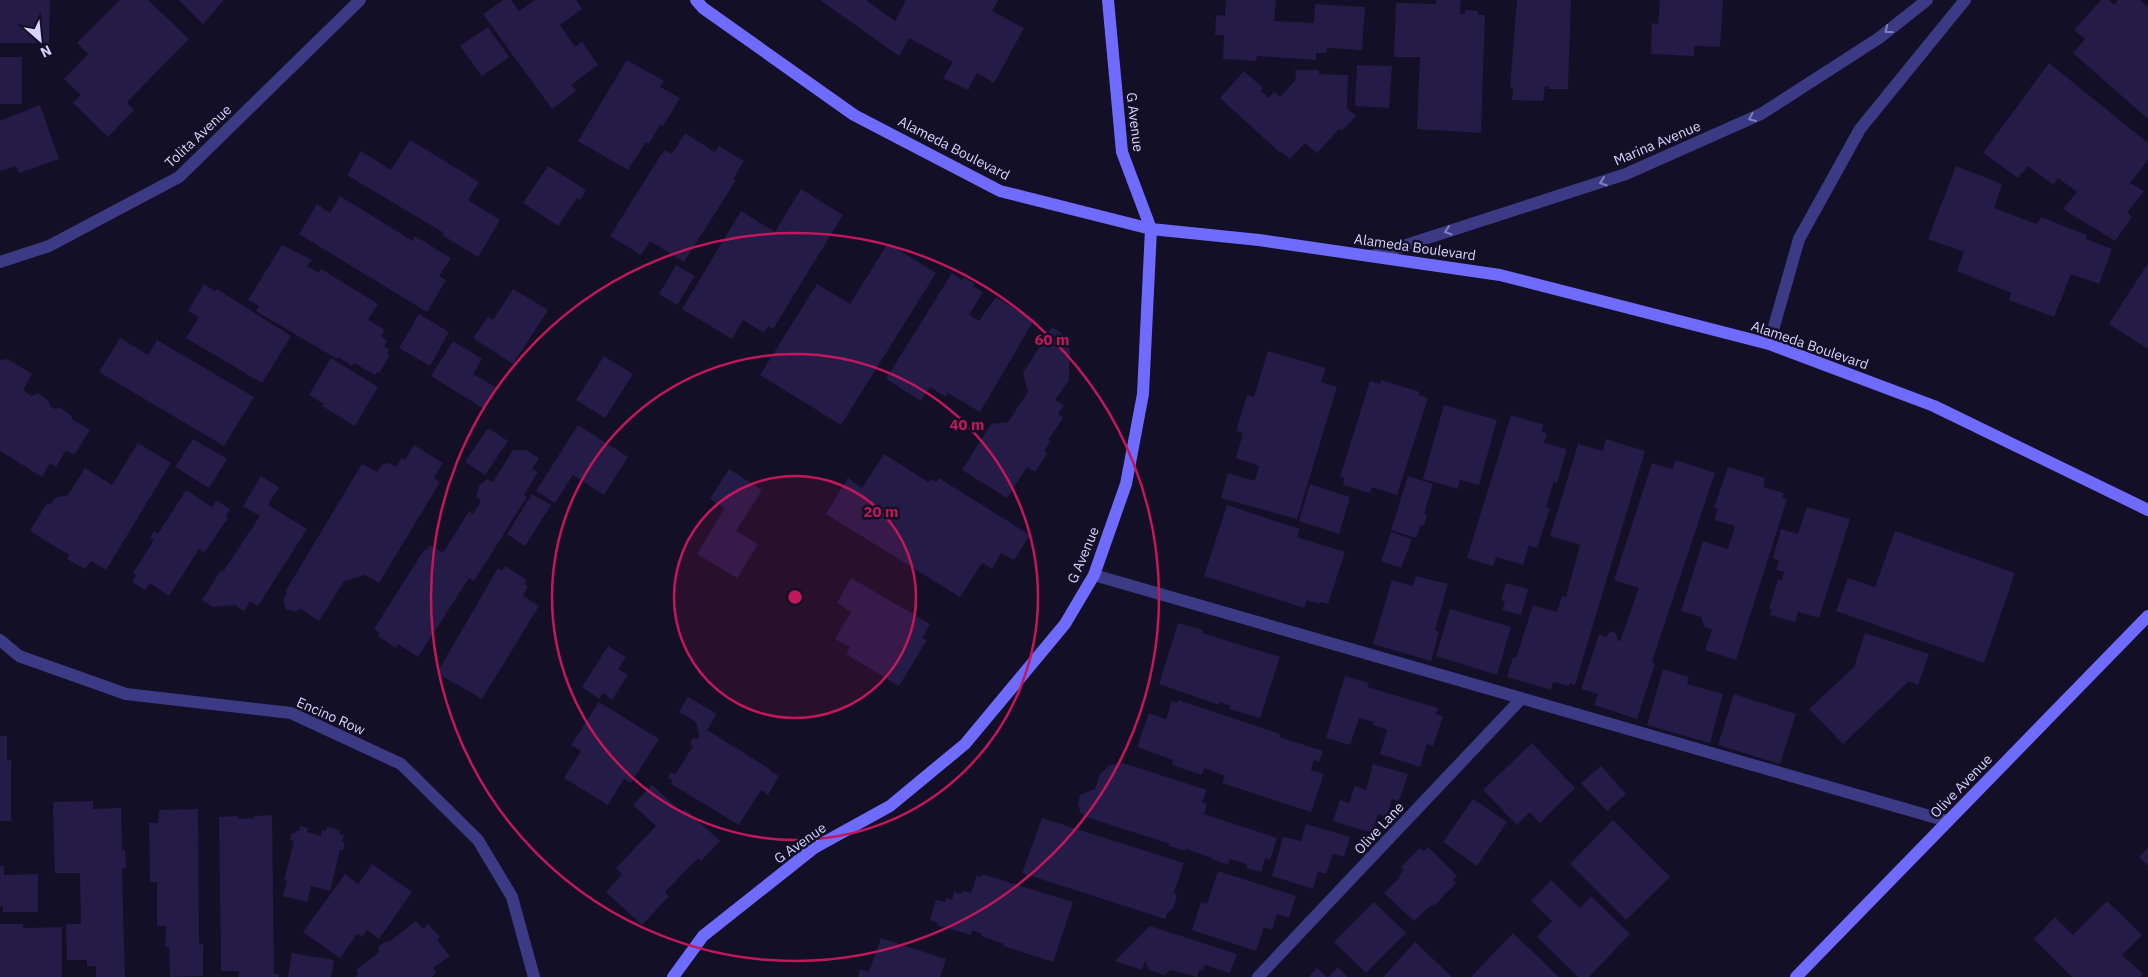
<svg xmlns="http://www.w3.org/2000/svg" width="2148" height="977" font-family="'IBM Plex Sans',sans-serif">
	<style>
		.building { fill: #241b47 }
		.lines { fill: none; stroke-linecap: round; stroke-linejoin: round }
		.lane { stroke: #3d3a85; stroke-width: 12 }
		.street { stroke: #3d3a85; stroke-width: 12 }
		.secondary { stroke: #6f6bff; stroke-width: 12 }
		.oneway { stroke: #837fbc }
		.ring { fill: none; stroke: #c2185b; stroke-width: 2.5 }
		.labels { text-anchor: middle; stroke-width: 5; stroke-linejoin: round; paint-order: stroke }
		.street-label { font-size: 14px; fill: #d9d4ff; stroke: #130f26 }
		.centre { fill: #c2185b; stroke: #130f26; stroke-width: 2.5 }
		.ring-label { font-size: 15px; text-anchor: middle; font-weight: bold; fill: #c2185b; stroke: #130f26; stroke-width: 5; stroke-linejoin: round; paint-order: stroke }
	</style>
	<rect width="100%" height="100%" fill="#130f26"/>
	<!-- building -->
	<path class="building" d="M 0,0 L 50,0 L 49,43 L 0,43 Z
		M 120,0 L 148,0 L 189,39 L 127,102 L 134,110 L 108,137 L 73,103 L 81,95 L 64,79 L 88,54 L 77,43 Z
		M 179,0 L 224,0 L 203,24 Z
		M 503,0 L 511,0 L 519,11 L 535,0 L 576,0 L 582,9 L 560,25 L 575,47 L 582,42 L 598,65 L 571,85 L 576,91 L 552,109 L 483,14 Z
		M 820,0 L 866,0 L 895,21 L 906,0 L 998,0 L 992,11 L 1024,28 L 994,83 L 977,73 L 968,90 L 943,78 L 953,62 L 909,38 L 899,56 Z
		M 1226,0 L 1276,0 L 1274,21 L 1314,23 L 1315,4 L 1365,7 L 1362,50 L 1327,48 L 1326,53 L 1316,53 L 1316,60 L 1257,56 L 1256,61 L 1223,59 L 1224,35 L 1215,35 L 1216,15 L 1225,16 Z
		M 1436,0 L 1461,0 L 1460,14 L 1465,14 L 1465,10 L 1478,11 L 1478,15 L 1485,15 L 1481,133 L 1417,129 L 1420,57 L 1394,57 L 1396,3 L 1435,4 Z
		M 1517,0 L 1571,0 L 1568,89 L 1548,89 L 1549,87 L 1545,86 L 1543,101 L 1512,100 L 1513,88 L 1510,87 Z
		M 1660,0 L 1723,0 L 1720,47 L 1694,46 L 1694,56 L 1651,54 L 1652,23 L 1658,24 Z
		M 2101,0 L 2109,0 L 2114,5 L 2118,0 L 2140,0 L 2148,7 L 2148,119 L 2073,53 L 2085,39 L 2074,30 Z
		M 488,27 L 509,57 L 482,76 L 460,46 Z
		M 0,57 L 22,57 L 22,104 L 0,104 Z
		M 627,60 L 664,81 L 660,87 L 680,98 L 663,126 L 660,125 L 649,144 L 646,142 L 628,170 L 578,141 Z
		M 2049,63 L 2148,143 L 2148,160 L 2130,183 L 2144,191 L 2127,213 L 2132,217 L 2115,241 L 2063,209 L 2077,192 L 2058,178 L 2054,185 L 2028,166 L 2018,178 L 1983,153 Z
		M 1357,65 L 1392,66 L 1389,108 L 1355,106 Z
		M 1295,70 L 1319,70 L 1319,74 L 1348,75 L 1347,108 L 1356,116 L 1342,131 L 1339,129 L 1317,153 L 1305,143 L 1290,159 L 1280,151 L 1279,152 L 1220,98 L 1244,71 L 1263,88 L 1261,91 L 1269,98 L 1274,92 L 1280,97 L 1296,79 Z
		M 40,105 L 59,159 L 19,173 L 16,166 L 0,171 L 0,121 Z
		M 685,133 L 715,152 L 719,146 L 744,161 L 733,179 L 736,180 L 684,262 L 650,241 L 641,255 L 610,236 L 664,150 L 672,154 Z
		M 410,140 L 479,182 L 468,200 L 500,220 L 478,257 L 442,235 L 444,233 L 347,175 L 361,151 L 391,170 Z
		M 548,166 L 586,190 L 580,200 L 577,198 L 558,226 L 523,203 Z
		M 1956,166 L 2002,184 L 1994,208 L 2037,224 L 2041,217 L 2087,235 L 2086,239 L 2112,249 L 2099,284 L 2071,274 L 2054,317 L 2009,300 L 2011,293 L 1957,271 L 1964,252 L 1928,239 Z
		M 801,189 L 843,215 L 773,329 L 768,326 L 764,333 L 743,320 L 732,339 L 682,309 L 741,211 L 775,232 Z
		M 340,196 L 413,241 L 415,236 L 451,258 L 439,276 L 446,280 L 427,312 L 299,234 L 317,204 L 330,213 Z
		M 888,243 L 936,273 L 841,425 L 760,375 L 817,284 L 850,304 Z
		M 282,245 L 312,260 L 307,266 L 319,273 L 321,269 L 378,304 L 368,320 L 385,330 L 381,336 L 387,341 L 384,346 L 389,349 L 387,354 L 390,355 L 379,373 L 377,372 L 375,375 L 354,363 L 352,366 L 338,357 L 337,359 L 256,311 L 259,306 L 248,300 Z
		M 2148,263 L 2148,349 L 2109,324 Z
		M 676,265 L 695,276 L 677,305 L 659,294 Z
		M 952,273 L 962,280 L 964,277 L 975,284 L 973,286 L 983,292 L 969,315 L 979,321 L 996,297 L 1034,320 L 980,412 L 948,393 L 946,397 L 930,387 L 921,401 L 886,379 Z
		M 204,284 L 215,291 L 217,289 L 291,336 L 262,383 L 186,338 L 199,317 L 188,311 Z
		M 513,289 L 548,310 L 513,364 L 473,338 L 488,317 L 493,320 Z
		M 419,314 L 449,332 L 430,366 L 399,348 Z
		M 1052,327 L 1070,339 L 1069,380 L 1055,400 L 1064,405 L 1058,414 L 1063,418 L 1048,440 L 1051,441 L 1044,451 L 1047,454 L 1035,472 L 1027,467 L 1007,498 L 962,470 L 991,424 L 1008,422 L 1028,392 L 1023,373 Z
		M 120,338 L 148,355 L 157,340 L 254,397 L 224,446 L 99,372 Z
		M 453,341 L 482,359 L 473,374 L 497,388 L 484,409 L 431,376 Z
		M 1268,351 L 1326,368 L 1321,382 L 1337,387 L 1297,519 L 1221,498 L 1228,473 L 1255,481 L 1259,466 L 1236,458 L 1243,433 L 1236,431 L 1247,395 L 1254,397 Z
		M 604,356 L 633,374 L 605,418 L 576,400 Z
		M 331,358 L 378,387 L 355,426 L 322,406 L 324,404 L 309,395 Z
		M 8,359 L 32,374 L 23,390 L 32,396 L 38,393 L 48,400 L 50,406 L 55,409 L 59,407 L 71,415 L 72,419 L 90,430 L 74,455 L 66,450 L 56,467 L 50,463 L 42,477 L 0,451 L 0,360 Z
		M 1381,380 L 1420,392 L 1418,395 L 1428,398 L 1397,495 L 1372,487 L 1370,493 L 1343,485 L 1344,478 L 1340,477 L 1370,381 L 1380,384 Z
		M 1444,405 L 1497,420 L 1479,485 L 1460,480 L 1458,489 L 1423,479 Z
		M 1511,415 L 1544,425 L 1541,432 L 1547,433 L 1544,443 L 1567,449 L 1557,483 L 1554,481 L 1546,507 L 1550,508 L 1537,548 L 1529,545 L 1523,565 L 1496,557 L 1493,566 L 1467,558 Z
		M 578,425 L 628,457 L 604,495 L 573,475 L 555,503 L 536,491 Z
		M 488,428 L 508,441 L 485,475 L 465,462 Z
		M 193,439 L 227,459 L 209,488 L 175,467 Z
		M 1606,439 L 1645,451 L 1575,685 L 1570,683 L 1569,686 L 1553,682 L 1551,690 L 1507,677 L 1513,657 L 1516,658 L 1533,605 L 1557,612 L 1562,596 L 1566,597 L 1580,545 L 1550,536 L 1578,444 L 1603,451 Z
		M 138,443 L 171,463 L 106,570 L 91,561 L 85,569 L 67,559 L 69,555 L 30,531 L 47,503 L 50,505 L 55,498 L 68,495 L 85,468 L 112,485 Z
		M 414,445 L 443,463 L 434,478 L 440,482 L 379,583 L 365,575 L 344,581 L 319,621 L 301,609 L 295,612 L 286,609 L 283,600 L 287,593 L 285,592 L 362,464 L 377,472 L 382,464 L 389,463 L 396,467 L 401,458 L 405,460 Z
		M 513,450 L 526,450 L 539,458 L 532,469 L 538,472 L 524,495 L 527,497 L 474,581 L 469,578 L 418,657 L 398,644 L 396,648 L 378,636 L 380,633 L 374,629 L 424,550 L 427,550 L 430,545 L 443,553 L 469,511 L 473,514 L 481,501 L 476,497 L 479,486 L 487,479 L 493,482 Z
		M 884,454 L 928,482 L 931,479 L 936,482 L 939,478 L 1030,535 L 1014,560 L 1001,553 L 992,569 L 982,563 L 960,597 L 826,514 L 848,478 L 862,488 Z
		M 1676,460 L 1715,473 L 1652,662 L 1655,664 L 1637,719 L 1594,705 L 1598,694 L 1581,689 L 1599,634 L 1606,637 L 1610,631 L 1616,633 L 1618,641 L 1620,641 L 1639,588 L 1614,580 L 1652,463 L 1672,469 Z
		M 1728,467 L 1765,478 L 1763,487 L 1784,493 L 1782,498 L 1787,499 L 1736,660 L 1705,650 L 1712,630 L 1704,627 L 1701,617 L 1681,611 L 1703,541 L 1728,549 L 1735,526 L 1714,520 L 1718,509 L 1714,508 Z
		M 729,469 L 762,490 L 736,531 L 758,544 L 737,578 L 697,554 L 725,508 L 710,499 Z
		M 261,476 L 279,487 L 268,505 L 307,529 L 258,606 L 250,601 L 244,611 L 235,605 L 213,607 L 202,600 L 221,570 L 223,572 L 260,516 L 243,506 Z
		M 1408,476 L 1433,484 L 1424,514 L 1427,514 L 1424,526 L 1421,525 L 1416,538 L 1391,530 Z
		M 1310,484 L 1350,497 L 1339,534 L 1299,521 Z
		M 186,490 L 212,507 L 216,500 L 230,509 L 226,516 L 228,518 L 204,553 L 199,549 L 169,596 L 150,583 L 145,590 L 132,582 L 136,575 L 133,573 L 154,540 L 150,538 L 154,531 L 158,534 Z
		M 532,494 L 551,505 L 525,546 L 507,534 Z
		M 1227,505 L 1300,529 L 1297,537 L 1345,552 L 1328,604 L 1320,602 L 1320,604 L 1307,600 L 1304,608 L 1204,576 Z
		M 1807,507 L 1850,519 L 1819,618 L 1798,612 L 1795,622 L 1770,615 L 1772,610 L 1769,609 L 1778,579 L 1782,581 L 1784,572 L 1776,570 L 1779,560 L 1773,558 L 1781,529 L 1798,534 Z
		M 1895,531 L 2015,573 L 1984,663 L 1836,611 L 1848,578 L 1875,587 Z
		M 1391,532 L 1412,539 L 1401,568 L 1381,561 Z
		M 505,566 L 527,580 L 524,584 L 528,586 L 523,596 L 539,606 L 482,699 L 437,673 L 498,568 L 502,570 Z
		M 1416,576 L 1448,584 L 1435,630 L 1439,632 L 1431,661 L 1373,644 L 1392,580 L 1413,586 Z
		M 851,578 L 930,624 L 922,638 L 927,640 L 899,686 L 846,654 L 850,647 L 835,639 L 851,612 L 837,603 Z
		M 1506,583 L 1528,589 L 1521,615 L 1502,610 L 1505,601 L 1501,600 Z
		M 1450,609 L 1511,627 L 1497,675 L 1436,656 Z
		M 1178,623 L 1203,630 L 1202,633 L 1280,657 L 1260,718 L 1229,709 L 1231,706 L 1220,702 L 1219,705 L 1159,684 Z
		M 1865,633 L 1929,654 L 1918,685 L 1909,681 L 1843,744 L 1809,709 L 1854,667 Z
		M 608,646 L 626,657 L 618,669 L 628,675 L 612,700 L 603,693 L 599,699 L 582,687 Z
		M 1663,669 L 1689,677 L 1687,684 L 1723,694 L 1710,743 L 1647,725 Z
		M 1345,676 L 1369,683 L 1367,687 L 1438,708 L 1436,714 L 1443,716 L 1433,746 L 1427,744 L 1420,767 L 1380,754 L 1387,730 L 1373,725 L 1374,722 L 1359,718 L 1350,745 L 1326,738 Z
		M 1734,694 L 1796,714 L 1780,764 L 1718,745 Z
		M 688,697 L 717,714 L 707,730 L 770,769 L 769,770 L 779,776 L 768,795 L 761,790 L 739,825 L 671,784 L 673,781 L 668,778 L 671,772 L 675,775 L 693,746 L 690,744 L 693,738 L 697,739 L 699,736 L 696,722 L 679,712 Z
		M 1178,700 L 1280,734 L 1279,737 L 1323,751 L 1319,762 L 1314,760 L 1311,770 L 1324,774 L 1311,812 L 1222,783 L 1225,776 L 1204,768 L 1202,775 L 1172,765 L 1173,760 L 1137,747 L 1149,713 L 1166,719 L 1172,701 L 1177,703 Z
		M 599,702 L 659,739 L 631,783 L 624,779 L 608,805 L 564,778 L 581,751 L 571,745 Z
		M 0,736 L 7,736 L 7,761 L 11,760 L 11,821 L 0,821 Z
		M 1532,743 L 1575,788 L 1540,823 L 1530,812 L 1517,825 L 1483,790 Z
		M 1120,762 L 1207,790 L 1202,802 L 1207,804 L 1204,814 L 1277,838 L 1270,860 L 1265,858 L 1261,872 L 1246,868 L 1247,864 L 1230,859 L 1228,865 L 1212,859 L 1212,858 L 1186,849 L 1185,851 L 1169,846 L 1170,844 L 1086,817 L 1080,812 L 1078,804 L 1080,795 L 1095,789 L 1100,774 L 1109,766 Z
		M 1373,764 L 1408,774 L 1399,801 L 1392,799 L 1386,817 L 1378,814 L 1372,833 L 1333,821 L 1340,800 L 1349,803 L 1355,786 L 1366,790 Z
		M 1601,766 L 1626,794 L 1607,811 L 1581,783 Z
		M 652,785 L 682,812 L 685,809 L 720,841 L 701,861 L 698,858 L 665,892 L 669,896 L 642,925 L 606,892 L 622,874 L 616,868 L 656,826 L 633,805 Z
		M 1473,799 L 1507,822 L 1477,866 L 1443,842 Z
		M 93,801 L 93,809 L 121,808 L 122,850 L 125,850 L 126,868 L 122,868 L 125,977 L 96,977 L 96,966 L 87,966 L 87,960 L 67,960 L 66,924 L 81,924 L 80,873 L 55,873 L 53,810 L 54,802 Z
		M 198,809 L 199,945 L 203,944 L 203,976 L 170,977 L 169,947 L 165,947 L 166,926 L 157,926 L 157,882 L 150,882 L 149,823 L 158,823 L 159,810 Z
		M 272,815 L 274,974 L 279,974 L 279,977 L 239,977 L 239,971 L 221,971 L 219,817 L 238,816 L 238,819 L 255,818 L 254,816 Z
		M 1042,818 L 1184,863 L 1174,892 L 1177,896 L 1173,909 L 1168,912 L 1165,919 L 1022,873 Z
		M 1613,820 L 1670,877 L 1626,920 L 1570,864 Z
		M 1306,824 L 1350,837 L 1344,857 L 1333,854 L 1326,874 L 1318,872 L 1313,889 L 1272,876 L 1283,837 L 1301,841 Z
		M 300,826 L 308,828 L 307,832 L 321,836 L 322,830 L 326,831 L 327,827 L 340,830 L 339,834 L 344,835 L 342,842 L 345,843 L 343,850 L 340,850 L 330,891 L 311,886 L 307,902 L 283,896 L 287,881 L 284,880 L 294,841 L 290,840 L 292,833 L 295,833 L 296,830 L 299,831 Z
		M 1428,847 L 1457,876 L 1453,880 L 1456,883 L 1436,904 L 1429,907 L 1414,921 L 1384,893 L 1400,877 L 1399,875 L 1404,870 L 1401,867 L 1420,848 L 1424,851 Z
		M 2148,847 L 2148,866 L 2139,857 Z
		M 372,864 L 412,892 L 379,939 L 367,930 L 362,937 L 357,934 L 340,958 L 303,932 L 345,874 L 358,884 Z
		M 0,866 L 4,866 L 4,875 L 38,874 L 38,912 L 3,912 L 3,906 L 0,906 Z
		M 1218,871 L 1296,896 L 1289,918 L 1277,914 L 1272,930 L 1264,927 L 1256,951 L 1192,930 L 1201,902 L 1207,904 Z
		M 982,874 L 1073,902 L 1053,962 L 1003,946 L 1004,944 L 981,936 L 982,934 L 972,930 L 971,935 L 937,925 L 938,923 L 930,920 L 936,900 L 945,902 L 946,898 L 952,900 L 954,892 L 961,894 L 963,891 L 971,893 L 977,875 L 981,877 Z
		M 1551,880 L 1580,908 L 1591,896 L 1630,934 L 1589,977 L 1578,977 L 1537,937 L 1552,921 L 1531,901 Z
		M 2107,901 L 2142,935 L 2122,955 L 2143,974 L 2140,977 L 2072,977 L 2034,939 L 2055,917 L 2073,935 Z
		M 1374,902 L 1406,933 L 1366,973 L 1334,942 Z
		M 416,921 L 423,929 L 428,924 L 440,937 L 437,940 L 450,956 L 433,968 L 437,973 L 431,977 L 355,977 L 358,974 L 356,970 L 378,953 L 379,946 L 385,942 L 390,941 Z
		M 0,924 L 23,924 L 23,928 L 62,927 L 62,977 L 0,977 Z
		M 1150,926 L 1237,954 L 1230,973 L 1205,965 L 1203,971 L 1199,970 L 1197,977 L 1171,970 L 1164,975 L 1149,970 L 1145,961 L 1142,970 L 1115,961 Z
		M 1513,933 L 1559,977 L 1471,977 Z
		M 881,938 L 946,959 L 940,977 L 858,977 L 860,969 L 869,972 Z
		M 1415,942 L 1452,977 L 1383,977 Z
		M 292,953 L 334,960 L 331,977 L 288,977 Z
		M 1338,967 L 1348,977 L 1328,977 Z
		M 1317,968 L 1327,977 L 1309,977 Z"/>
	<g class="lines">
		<!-- lane -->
		<path class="lane" d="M 1094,575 L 1947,821
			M 1258,977 L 1521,699"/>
		<!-- street -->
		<path class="street" d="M 1372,256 L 1626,174 L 1761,114 L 1879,38 L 1927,0
			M 0,262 L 49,246 L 179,177 L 360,0
			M 1769,344 L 1799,239 L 1860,129 L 1965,0
			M 0,640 L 19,656 L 126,694 L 291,713 L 401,764 L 478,840 L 512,897 L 534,977"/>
		<!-- secondary -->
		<path class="secondary" d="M 696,0 L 703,8 L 854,115 L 1000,191 L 1151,229 L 1259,240 L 1500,275 L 1769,344 L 1934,406 L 2148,510
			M 673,977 L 703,936 L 814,848 L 890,806 L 965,744 L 1065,624 L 1094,575 L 1126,484 L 1143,394 L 1151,229 L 1122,152 L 1108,0
			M 1796,977 L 2148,616"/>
	</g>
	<!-- one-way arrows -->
	<defs><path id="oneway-chevron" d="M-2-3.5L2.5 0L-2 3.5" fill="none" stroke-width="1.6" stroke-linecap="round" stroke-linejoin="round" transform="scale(1.25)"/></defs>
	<g class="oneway">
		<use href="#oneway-chevron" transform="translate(1888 30) rotate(142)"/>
		<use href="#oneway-chevron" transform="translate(1752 118) rotate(156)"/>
		<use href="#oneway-chevron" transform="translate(1603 182) rotate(162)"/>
		<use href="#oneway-chevron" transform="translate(1448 231) rotate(162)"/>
	</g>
	<!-- distance rings -->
	<circle cx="795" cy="597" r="121" fill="#c2185b" fill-opacity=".12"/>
	<g class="ring">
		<circle cx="795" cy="597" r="121"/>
		<circle cx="795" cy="597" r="243"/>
		<circle cx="795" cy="597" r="364"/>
	</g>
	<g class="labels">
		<!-- street labels -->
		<g class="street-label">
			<text transform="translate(1135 122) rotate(83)" y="5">G Avenue</text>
			<text transform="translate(198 136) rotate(-43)" y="5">Tolita Avenue</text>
			<text transform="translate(1657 143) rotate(-23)" y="5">Marina Avenue</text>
			<text transform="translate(954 148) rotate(27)" y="5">Alameda Boulevard</text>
			<text transform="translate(1415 247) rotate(8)" y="5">Alameda Boulevard</text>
			<text transform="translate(1810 345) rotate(19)" y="5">Alameda Boulevard</text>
			<text transform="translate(1083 555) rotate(-67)" y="5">G Avenue</text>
			<text transform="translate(331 716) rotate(24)" y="5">Encino Row</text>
			<text transform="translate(1961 786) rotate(-46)" y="5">Olive Avenue</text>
			<text transform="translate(1379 828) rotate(-47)" y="5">Olive Lane</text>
			<text transform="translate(800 843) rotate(-35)" y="5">G Avenue</text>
		</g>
	</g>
	<circle cx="795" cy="597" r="8" class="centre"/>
	<g class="ring-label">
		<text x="1052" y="345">60 m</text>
		<text x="967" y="430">40 m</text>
		<text x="881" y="517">20 m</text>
	</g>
	<!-- north arrow -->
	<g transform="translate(40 40) rotate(153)" stroke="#130f26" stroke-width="4" paint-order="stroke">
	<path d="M0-4L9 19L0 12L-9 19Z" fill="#d9d4ff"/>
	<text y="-8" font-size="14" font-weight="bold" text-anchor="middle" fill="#d9d4ff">N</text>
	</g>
</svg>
